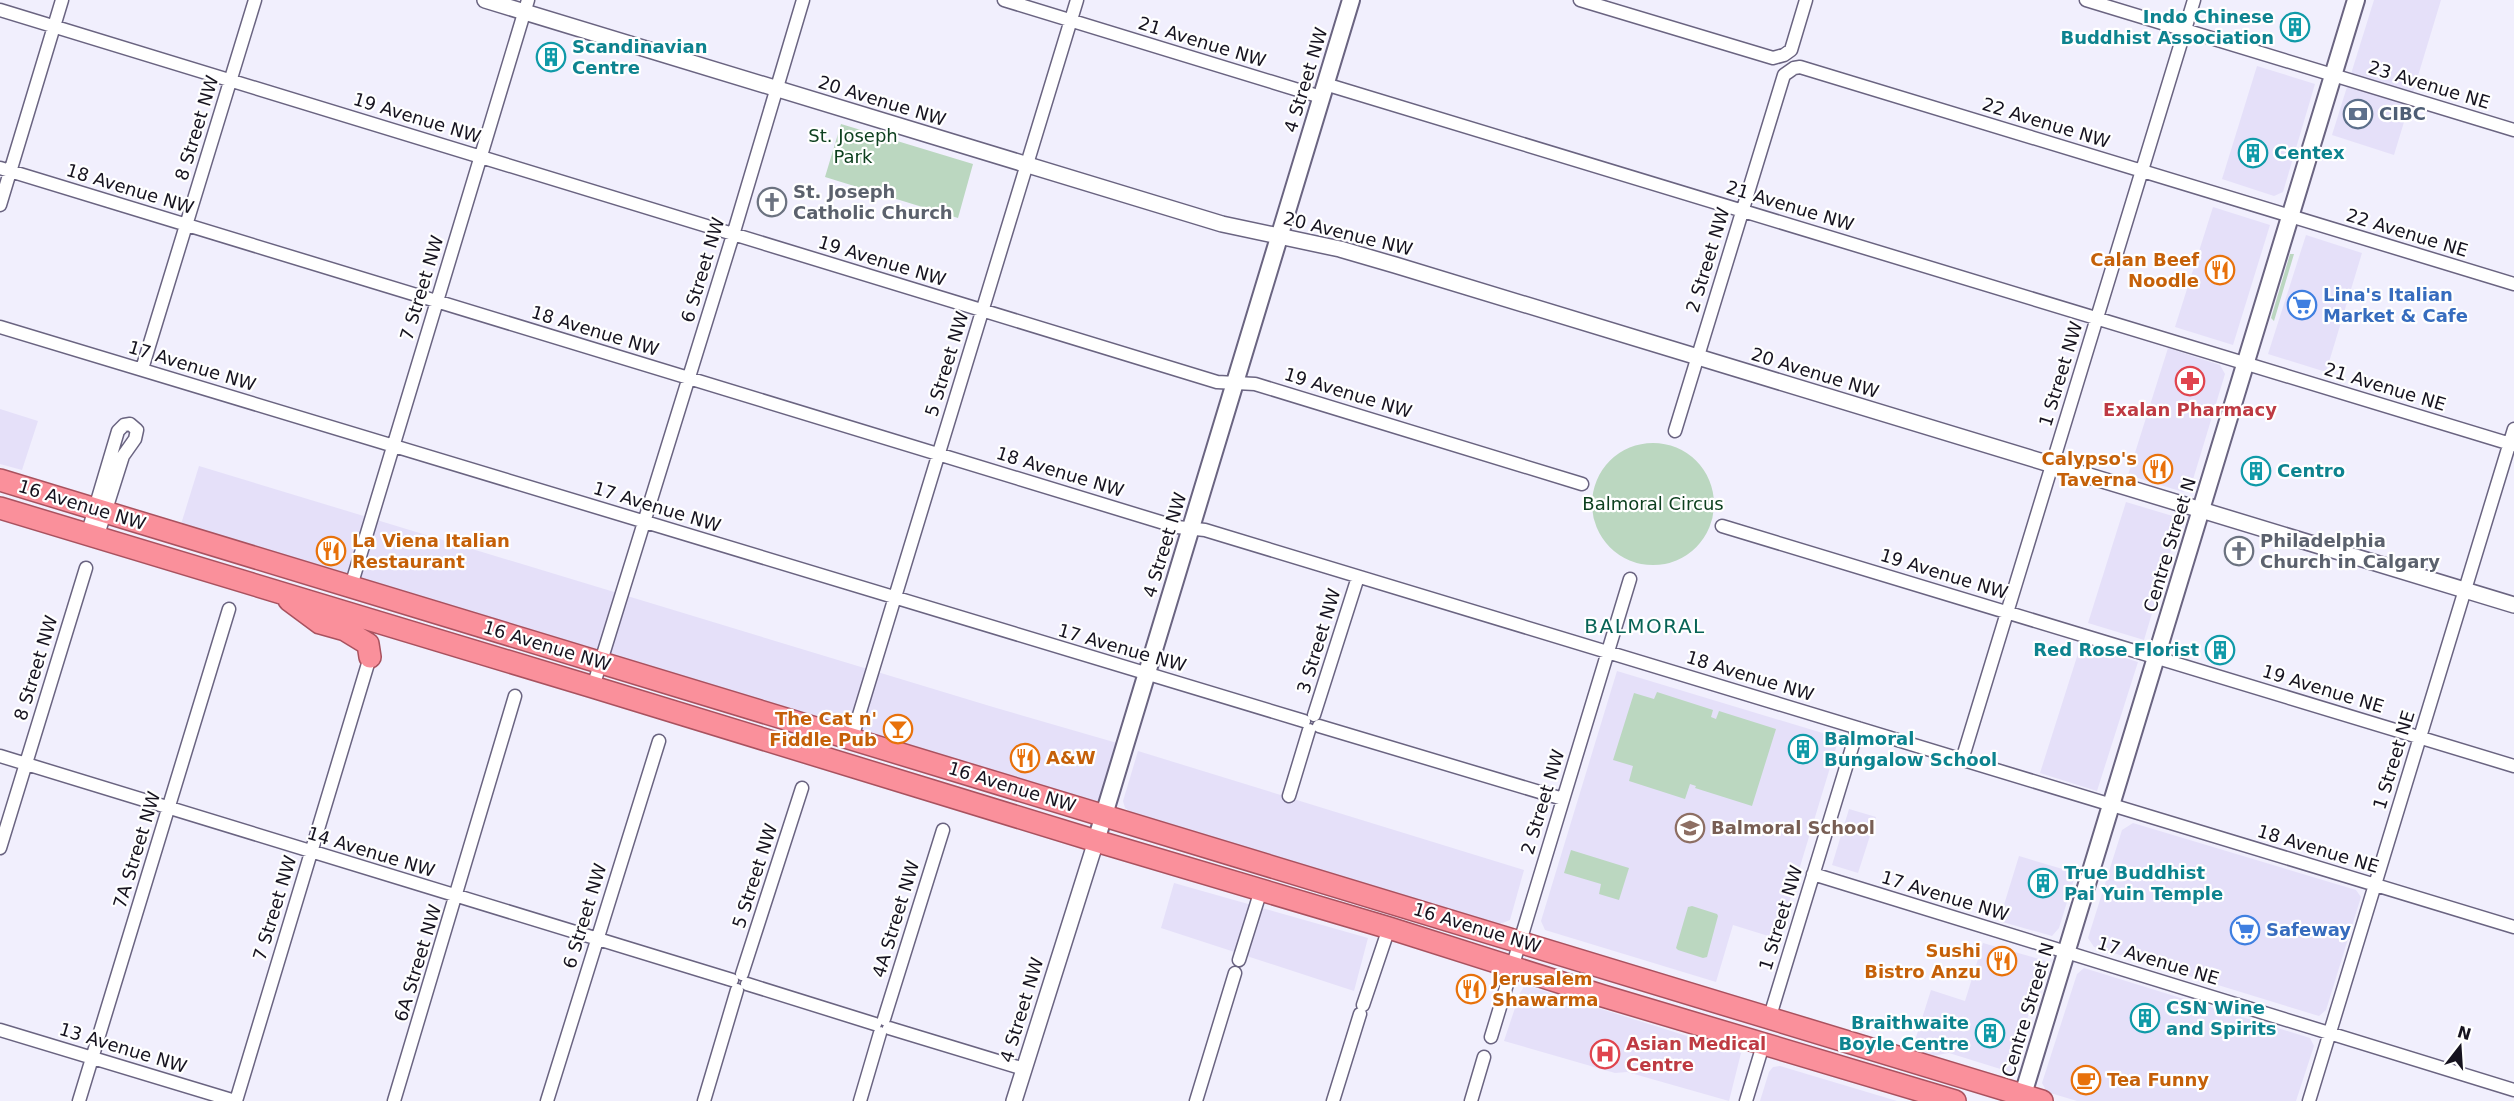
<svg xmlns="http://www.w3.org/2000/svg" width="2514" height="1101" font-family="'DejaVu Sans',sans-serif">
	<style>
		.built { fill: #e5e0f9 }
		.green { fill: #bbd7c0 }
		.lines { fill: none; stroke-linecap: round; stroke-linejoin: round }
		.minor-casing { stroke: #6a6481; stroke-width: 15 }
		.tertiary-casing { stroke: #6a6481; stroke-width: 18 }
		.secondary-casing { stroke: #6a6481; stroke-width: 20 }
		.trunk-casing { stroke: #a9525f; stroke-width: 24 }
		.minor { stroke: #fff; stroke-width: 12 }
		.tertiary { stroke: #fff; stroke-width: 15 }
		.secondary { stroke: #fff; stroke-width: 16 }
		.trunk { stroke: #fa909b; stroke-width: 21 }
		.labels { text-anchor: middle; stroke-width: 4.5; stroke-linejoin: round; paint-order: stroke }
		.culture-label { font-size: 18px; font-weight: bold; fill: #0d838f; stroke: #fff; text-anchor: start }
		.street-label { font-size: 18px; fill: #16131f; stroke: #fff }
		.service-label { font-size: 18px; font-weight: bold; fill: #4e5e75; stroke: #fff; text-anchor: start }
		.park-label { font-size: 18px; fill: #0d401f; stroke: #fff }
		.worship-label { font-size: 18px; font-weight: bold; fill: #5b616d; stroke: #fff; text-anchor: start }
		.food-label { font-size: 18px; font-weight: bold; fill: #c56008; stroke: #fff; text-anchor: end }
		.shop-label { font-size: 18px; font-weight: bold; fill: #366cbe; stroke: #fff; text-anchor: start }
		.health-label { font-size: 18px; font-weight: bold; fill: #be3a42; stroke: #fff }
		.education-label { font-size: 18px; font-weight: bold; fill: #785e54; stroke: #fff; text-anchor: start }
		.neighbourhood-label { font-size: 20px; letter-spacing: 1.5px; fill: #076356; stroke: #fff }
	</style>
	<rect width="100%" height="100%" fill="#f1effd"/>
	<!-- built -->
	<path class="built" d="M 2374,0 L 2441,0 L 2394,155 L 2332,135 Z
		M 2257,66 L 2315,84 L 2283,192 L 2274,196 L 2222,179 Z
		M 2213,207 L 2270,225 L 2233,345 L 2175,327 Z
		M 2306,235 L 2362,253 L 2326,372 L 2268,354 Z
		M 2168,348 L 2220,365 L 2225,374 L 2191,486 L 2183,492 L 2128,475 Z
		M 0,409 L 38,421 L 22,470 L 0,464 Z
		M 199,466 L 993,707 L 1124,745 L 1103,814 L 178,534 Z
		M 2126,502 L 2176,517 L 2179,523 L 2144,640 L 2088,623 Z
		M 2081,644 L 2138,662 L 2097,791 L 2040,773 Z
		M 1617,671 L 1839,738 L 1778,939 L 1733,925 L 1716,982 L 1545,930 L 1541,921 Z
		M 1138,751 L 1524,870 L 1510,920 L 1500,924 L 1132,813 L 1125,808 L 1123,801 Z
		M 1849,809 L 1876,817 L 1858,873 L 1832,865 Z
		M 2133,823 L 2356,890 L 2361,897 L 2326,1010 L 2319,1016 L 2094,947 L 2088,938 L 2122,830 Z
		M 2019,856 L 2076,873 L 2059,928 L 2052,936 L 1999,921 Z
		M 1174,883 L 1368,938 L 1354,991 L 1161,928 Z
		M 1983,943 L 2046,961 L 2010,1072 L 1949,1053 L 1932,1056 L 1912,1050 L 1931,990 L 1965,1001 Z
		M 2084,968 L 2310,1038 L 2314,1046 L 2296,1101 L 2077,1101 L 2047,1092 L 2042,1083 L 2077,974 Z
		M 1525,985 L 1741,1053 L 1729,1101 L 1627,1072 L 1615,1073 L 1504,1041 L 1520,993 Z
		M 1780,1066 L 1897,1101 L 1760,1101 L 1769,1072 L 1773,1067 Z"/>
	<!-- green -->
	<path class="green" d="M 841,124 L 973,164 L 958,218 L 825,177 Z
		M 2290,254 L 2294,254 L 2274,321 L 2271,318 Z
		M1592 504a61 61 0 1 1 122 0a61 61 0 1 1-122 0Z
		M 1657,692 L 1713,710 L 1711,717 L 1716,719 L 1719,711 L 1776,729 L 1752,806 L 1695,788 L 1696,786 L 1690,784 L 1685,799 L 1629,781 L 1633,766 L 1613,760 L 1634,693 L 1654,699 Z
		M 1571,850 L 1629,868 L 1619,900 L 1599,894 L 1601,884 L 1564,873 Z
		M 1692,906 L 1717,914 L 1718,916 L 1707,957 L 1703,958 L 1678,950 L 1676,948 L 1688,907 Z"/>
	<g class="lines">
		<!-- minor casing -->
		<g class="minor-casing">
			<path id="minor" d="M 1004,0 L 1321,97
				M 1580,0 L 1773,58 L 1784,55 L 1791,50 L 1806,0
				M 2086,0 L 2514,130
				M 0,10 L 1217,382 L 1255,384 L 1582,484
				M 1325,84 L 2514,445
				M 0,168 L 1177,527 L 1205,530 L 2514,927
				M 0,205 L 62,0
				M 0,327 L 1304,721
				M 142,369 L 255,0
				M 1675,431 L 1784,75 L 1794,68 L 1800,67 L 2514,284
				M 1722,526 L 2514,766
				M 87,535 L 118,431 L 124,425 L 130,424 L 137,430 L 135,439 L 123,456 L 97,538
				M 351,586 L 528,0
				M 593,687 L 733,235 L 803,0
				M 1314,715 L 1358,577
				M 1319,726 L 1563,799
				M 852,738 L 1077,0
				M 0,756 L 732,980
				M 1962,760 L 2194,0
				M 1289,796 L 1309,730
				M 0,848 L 86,568
				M 1813,874 L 2514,1090
				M 1239,960 L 1261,890
				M 742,974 L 802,788
				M 747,984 L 875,1024
				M 1363,1005 L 1389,928
				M 1770,1016 L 1858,728
				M 884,1019 L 943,830
				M 889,1028 L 1024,1069
				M 0,1030 L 235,1101
				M 1491,1037 L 1630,579
				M 79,1101 L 229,609
				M 236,1101 L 370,657
				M 394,1101 L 515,696
				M 547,1101 L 659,741
				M 704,1101 L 737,990
				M 860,1101 L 880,1033
				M 1196,1101 L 1235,973
				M 1333,1101 L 1360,1014
				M 1471,1101 L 1484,1057
				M 1746,1101 L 1763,1045
				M 2309,1101 L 2514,429"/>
		</g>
		<!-- tertiary casing -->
		<g class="tertiary-casing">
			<path id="tertiary" d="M 485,0 L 1222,224 L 1340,249 L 1395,265 L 2514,605
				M 1014,1101 L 1096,841"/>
		</g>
		<!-- secondary casing -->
		<g class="secondary-casing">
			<path id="secondary" d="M 1096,841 L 1351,0
				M 2021,1101 L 2356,0"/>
		</g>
		<!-- trunk casing -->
		<g class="trunk-casing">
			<path id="trunk" d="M 0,480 L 2042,1101
				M 0,508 L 593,687 L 1096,841 L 1389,928 L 1603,996 L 1955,1101
				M 289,600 L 320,623 L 345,630 L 368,644 L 370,657"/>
		</g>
		<!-- minor -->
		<use href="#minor" class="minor"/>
		<!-- tertiary -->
		<use href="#tertiary" class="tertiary"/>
		<!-- secondary -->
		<use href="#secondary" class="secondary"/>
		<!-- trunk -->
		<use href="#trunk" class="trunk"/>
	</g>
	<!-- icons -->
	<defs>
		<g id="building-ring" transform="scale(1.5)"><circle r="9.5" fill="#fff" stroke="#0f9aa8" stroke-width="1.5"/><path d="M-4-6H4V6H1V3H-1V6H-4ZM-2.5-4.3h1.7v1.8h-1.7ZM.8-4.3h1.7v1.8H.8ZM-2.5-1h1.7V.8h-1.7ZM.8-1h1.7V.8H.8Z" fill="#0f9aa8"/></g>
		<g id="bank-ring" transform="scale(1.5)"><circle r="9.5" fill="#fff" stroke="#5c6f8a" stroke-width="1.5"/><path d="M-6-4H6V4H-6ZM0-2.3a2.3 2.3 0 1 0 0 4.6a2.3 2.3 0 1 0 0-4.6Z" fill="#5c6f8a"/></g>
		<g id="church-ring" transform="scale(1.5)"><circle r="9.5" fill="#fff" stroke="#6b7280" stroke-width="1.5"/><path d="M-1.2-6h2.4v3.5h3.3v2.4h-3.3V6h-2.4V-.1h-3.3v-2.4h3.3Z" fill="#6b7280"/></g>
		<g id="restaurant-ring" transform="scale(1.5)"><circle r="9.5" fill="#fff" stroke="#e8710a" stroke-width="1.5"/><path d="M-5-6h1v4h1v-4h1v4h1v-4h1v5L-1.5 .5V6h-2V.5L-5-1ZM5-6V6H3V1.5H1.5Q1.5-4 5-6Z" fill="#e8710a"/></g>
		<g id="supermarket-ring" transform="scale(1.5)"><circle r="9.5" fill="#fff" stroke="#3f7fe0" stroke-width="1.5"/><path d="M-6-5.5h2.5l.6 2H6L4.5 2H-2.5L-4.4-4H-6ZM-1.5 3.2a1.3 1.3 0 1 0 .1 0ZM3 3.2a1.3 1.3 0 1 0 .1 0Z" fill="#3f7fe0"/></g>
		<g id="pharmacy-ring" transform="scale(1.5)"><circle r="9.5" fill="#fff" stroke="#e0444e" stroke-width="1.5"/><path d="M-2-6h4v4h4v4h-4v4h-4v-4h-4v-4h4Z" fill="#e0444e"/></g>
		<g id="bar-ring" transform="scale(1.5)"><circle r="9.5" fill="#fff" stroke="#e8710a" stroke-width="1.5"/><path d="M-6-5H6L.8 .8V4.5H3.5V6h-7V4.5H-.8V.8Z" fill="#e8710a"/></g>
		<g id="school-ring" transform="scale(1.5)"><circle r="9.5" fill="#fff" stroke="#8d6e63" stroke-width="1.5"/><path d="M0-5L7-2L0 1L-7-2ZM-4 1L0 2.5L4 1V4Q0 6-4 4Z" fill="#8d6e63"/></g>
		<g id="hospital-ring" transform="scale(1.5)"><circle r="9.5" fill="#fff" stroke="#e0444e" stroke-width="1.5"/><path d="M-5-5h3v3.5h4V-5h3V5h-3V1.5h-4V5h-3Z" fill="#e0444e"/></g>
		<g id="cafe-ring" transform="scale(1.5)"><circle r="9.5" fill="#fff" stroke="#e8710a" stroke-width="1.5"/><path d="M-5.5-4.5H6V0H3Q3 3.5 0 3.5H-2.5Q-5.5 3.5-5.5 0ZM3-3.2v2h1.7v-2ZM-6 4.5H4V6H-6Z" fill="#e8710a"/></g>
	</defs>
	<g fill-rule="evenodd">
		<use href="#building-ring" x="2295" y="27"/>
		<use href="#building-ring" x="551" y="57"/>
		<use href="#bank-ring" x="2358" y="114"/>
		<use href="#building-ring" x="2253" y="153"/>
		<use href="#church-ring" x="772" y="202"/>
		<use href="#restaurant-ring" x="2220" y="270"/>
		<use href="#supermarket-ring" x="2302" y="305"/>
		<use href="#pharmacy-ring" x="2190" y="381"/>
		<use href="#restaurant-ring" x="2158" y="469"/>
		<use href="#building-ring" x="2256" y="471"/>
		<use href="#restaurant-ring" x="331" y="551"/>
		<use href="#church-ring" x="2239" y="551"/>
		<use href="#building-ring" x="2220" y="650"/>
		<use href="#bar-ring" x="898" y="729"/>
		<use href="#building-ring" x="1803" y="749"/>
		<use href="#restaurant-ring" x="1025" y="758"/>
		<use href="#school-ring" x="1690" y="828"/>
		<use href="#building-ring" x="2043" y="883"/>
		<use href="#supermarket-ring" x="2245" y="930"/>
		<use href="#restaurant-ring" x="2002" y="961"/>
		<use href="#restaurant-ring" x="1471" y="989"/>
		<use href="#building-ring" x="2145" y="1018"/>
		<use href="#building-ring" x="1990" y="1033"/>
		<use href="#hospital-ring" x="1605" y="1054"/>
		<use href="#cafe-ring" x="2086" y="1080"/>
	</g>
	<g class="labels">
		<!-- culture labels -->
		<g class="culture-label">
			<text x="2274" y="23" text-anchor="end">Indo Chinese<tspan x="2274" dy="21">Buddhist Association</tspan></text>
			<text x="572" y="53">Scandinavian<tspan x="572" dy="21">Centre</tspan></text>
			<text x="2274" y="159">Centex</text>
			<text x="2277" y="477">Centro</text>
			<text x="2199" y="656" text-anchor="end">Red Rose Florist</text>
			<text x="1824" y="745">Balmoral<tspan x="1824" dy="21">Bungalow School</tspan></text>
			<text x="2064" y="879">True Buddhist<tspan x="2064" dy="21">Pai Yuin Temple</tspan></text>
			<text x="2166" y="1014">CSN Wine<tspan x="2166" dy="21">and Spirits</tspan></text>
			<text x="1969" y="1029" text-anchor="end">Braithwaite<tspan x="1969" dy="21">Boyle Centre</tspan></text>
		</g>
		<!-- street labels -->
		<g class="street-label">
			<text transform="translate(1202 42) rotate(17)" y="6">21 Avenue NW</text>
			<text transform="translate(1306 80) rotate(-73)" y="6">4 Street NW</text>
			<text transform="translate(2429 85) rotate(17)" y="6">23 Avenue NE</text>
			<text transform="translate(882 101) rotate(17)" y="6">20 Avenue NW</text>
			<text transform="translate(417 118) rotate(17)" y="6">19 Avenue NW</text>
			<text transform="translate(2046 123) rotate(17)" y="6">22 Avenue NW</text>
			<text transform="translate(197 128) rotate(-73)" y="6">8 Street NW</text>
			<text transform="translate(130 189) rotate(17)" y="6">18 Avenue NW</text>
			<text transform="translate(1790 206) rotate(17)" y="6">21 Avenue NW</text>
			<text transform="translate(2407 233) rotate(17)" y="6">22 Avenue NE</text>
			<text transform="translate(1348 234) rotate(14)" y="6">20 Avenue NW</text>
			<text transform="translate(1708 260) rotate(-73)" y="6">2 Street NW</text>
			<text transform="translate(882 261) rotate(17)" y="6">19 Avenue NW</text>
			<text transform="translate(703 270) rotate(-73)" y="6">6 Street NW</text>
			<text transform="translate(422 288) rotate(-73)" y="6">7 Street NW</text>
			<text transform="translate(595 331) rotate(17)" y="6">18 Avenue NW</text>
			<text transform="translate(947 364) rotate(-73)" y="6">5 Street NW</text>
			<text transform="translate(192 366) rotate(17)" y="6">17 Avenue NW</text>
			<text transform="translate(1815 373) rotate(17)" y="6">20 Avenue NW</text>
			<text transform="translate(2061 374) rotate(-73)" y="6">1 Street NW</text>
			<text transform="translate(2385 387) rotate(17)" y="6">21 Avenue NE</text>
			<text transform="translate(1348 393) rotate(17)" y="6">19 Avenue NW</text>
			<text transform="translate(1060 472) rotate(17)" y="6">18 Avenue NW</text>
			<text transform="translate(82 505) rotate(17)" y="6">16 Avenue NW</text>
			<text transform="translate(657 507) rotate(17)" y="6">17 Avenue NW</text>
			<text transform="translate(1165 545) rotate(-73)" y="6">4 Street NW</text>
			<text transform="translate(2170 545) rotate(-73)" y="6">Centre Street N</text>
			<text transform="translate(1944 574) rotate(17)" y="6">19 Avenue NW</text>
			<text transform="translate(1319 641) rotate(-73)" y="6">3 Street NW</text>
			<text transform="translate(547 646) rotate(17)" y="6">16 Avenue NW</text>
			<text transform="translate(1122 648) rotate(16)" y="6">17 Avenue NW</text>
			<text transform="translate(36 668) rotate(-73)" y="6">8 Street NW</text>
			<text transform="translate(1750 676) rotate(17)" y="6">18 Avenue NW</text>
			<text transform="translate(2323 689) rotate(17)" y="6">19 Avenue NE</text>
			<text transform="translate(2394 760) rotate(-73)" y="6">1 Street NE</text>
			<text transform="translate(1012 787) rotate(17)" y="6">16 Avenue NW</text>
			<text transform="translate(1543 802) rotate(-73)" y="6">2 Street NW</text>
			<text transform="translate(2318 849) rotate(17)" y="6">18 Avenue NE</text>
			<text transform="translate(137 850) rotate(-73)" y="6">7A Street NW</text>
			<text transform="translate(371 852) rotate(17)" y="6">14 Avenue NW</text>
			<text transform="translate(755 876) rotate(-72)" y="6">5 Street NW</text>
			<text transform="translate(1945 896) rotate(17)" y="6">17 Avenue NW</text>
			<text transform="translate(275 908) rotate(-73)" y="6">7 Street NW</text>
			<text transform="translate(585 916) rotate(-73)" y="6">6 Street NW</text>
			<text transform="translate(1781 918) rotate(-73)" y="6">1 Street NW</text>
			<text transform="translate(896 919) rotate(-73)" y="6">4A Street NW</text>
			<text transform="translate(1477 928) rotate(17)" y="6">16 Avenue NW</text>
			<text transform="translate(2158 961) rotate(17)" y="6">17 Avenue NE</text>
			<text transform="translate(418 963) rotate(-73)" y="6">6A Street NW</text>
			<text transform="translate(1022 1010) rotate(-73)" y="6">4 Street NW</text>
			<text transform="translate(2028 1010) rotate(-73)" y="6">Centre Street N</text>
			<text transform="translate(123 1048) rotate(17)" y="6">13 Avenue NW</text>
		</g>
		<!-- service labels -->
		<g class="service-label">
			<text x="2379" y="120">CIBC</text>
		</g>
		<!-- park labels -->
		<g class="park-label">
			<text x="853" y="142">St. Joseph<tspan x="853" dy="21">Park</tspan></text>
			<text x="1653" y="510">Balmoral Circus</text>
		</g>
		<!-- worship labels -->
		<g class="worship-label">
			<text x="793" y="198">St. Joseph<tspan x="793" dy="21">Catholic Church</tspan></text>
			<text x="2260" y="547">Philadelphia<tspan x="2260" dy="21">Church in Calgary</tspan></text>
		</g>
		<!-- food labels -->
		<g class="food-label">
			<text x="2199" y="266">Calan Beef<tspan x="2199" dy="21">Noodle</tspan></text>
			<text x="2137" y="465">Calypso's<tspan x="2137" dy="21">Taverna</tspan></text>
			<text x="352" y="547" text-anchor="start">La Viena Italian<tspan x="352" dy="21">Restaurant</tspan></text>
			<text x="877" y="725">The Cat n'<tspan x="877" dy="21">Fiddle Pub</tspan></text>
			<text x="1046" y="764" text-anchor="start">A&amp;W</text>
			<text x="1981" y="957">Sushi<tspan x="1981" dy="21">Bistro Anzu</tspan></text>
			<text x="1492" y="985" text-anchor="start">Jerusalem<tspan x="1492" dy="21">Shawarma</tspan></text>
			<text x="2107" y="1086" text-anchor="start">Tea Funny</text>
		</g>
		<!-- shop labels -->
		<g class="shop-label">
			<text x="2323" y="301">Lina's Italian<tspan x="2323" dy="21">Market &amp; Cafe</tspan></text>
			<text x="2266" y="936">Safeway</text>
		</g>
		<!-- health labels -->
		<g class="health-label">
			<text x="2190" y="416">Exalan Pharmacy</text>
			<text x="1626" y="1050" text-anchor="start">Asian Medical<tspan x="1626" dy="21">Centre</tspan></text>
		</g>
		<!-- education labels -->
		<g class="education-label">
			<text x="1711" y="834">Balmoral School</text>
		</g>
		<!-- neighbourhood labels -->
		<g class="neighbourhood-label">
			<text x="1645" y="633">BALMORAL</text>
		</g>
	</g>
	<!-- north arrow -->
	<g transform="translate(2460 1047) rotate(17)" stroke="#ffffff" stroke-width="4.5" paint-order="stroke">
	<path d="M0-4.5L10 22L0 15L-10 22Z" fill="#16131f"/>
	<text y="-9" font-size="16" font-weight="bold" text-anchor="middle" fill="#16131f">N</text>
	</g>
</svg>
